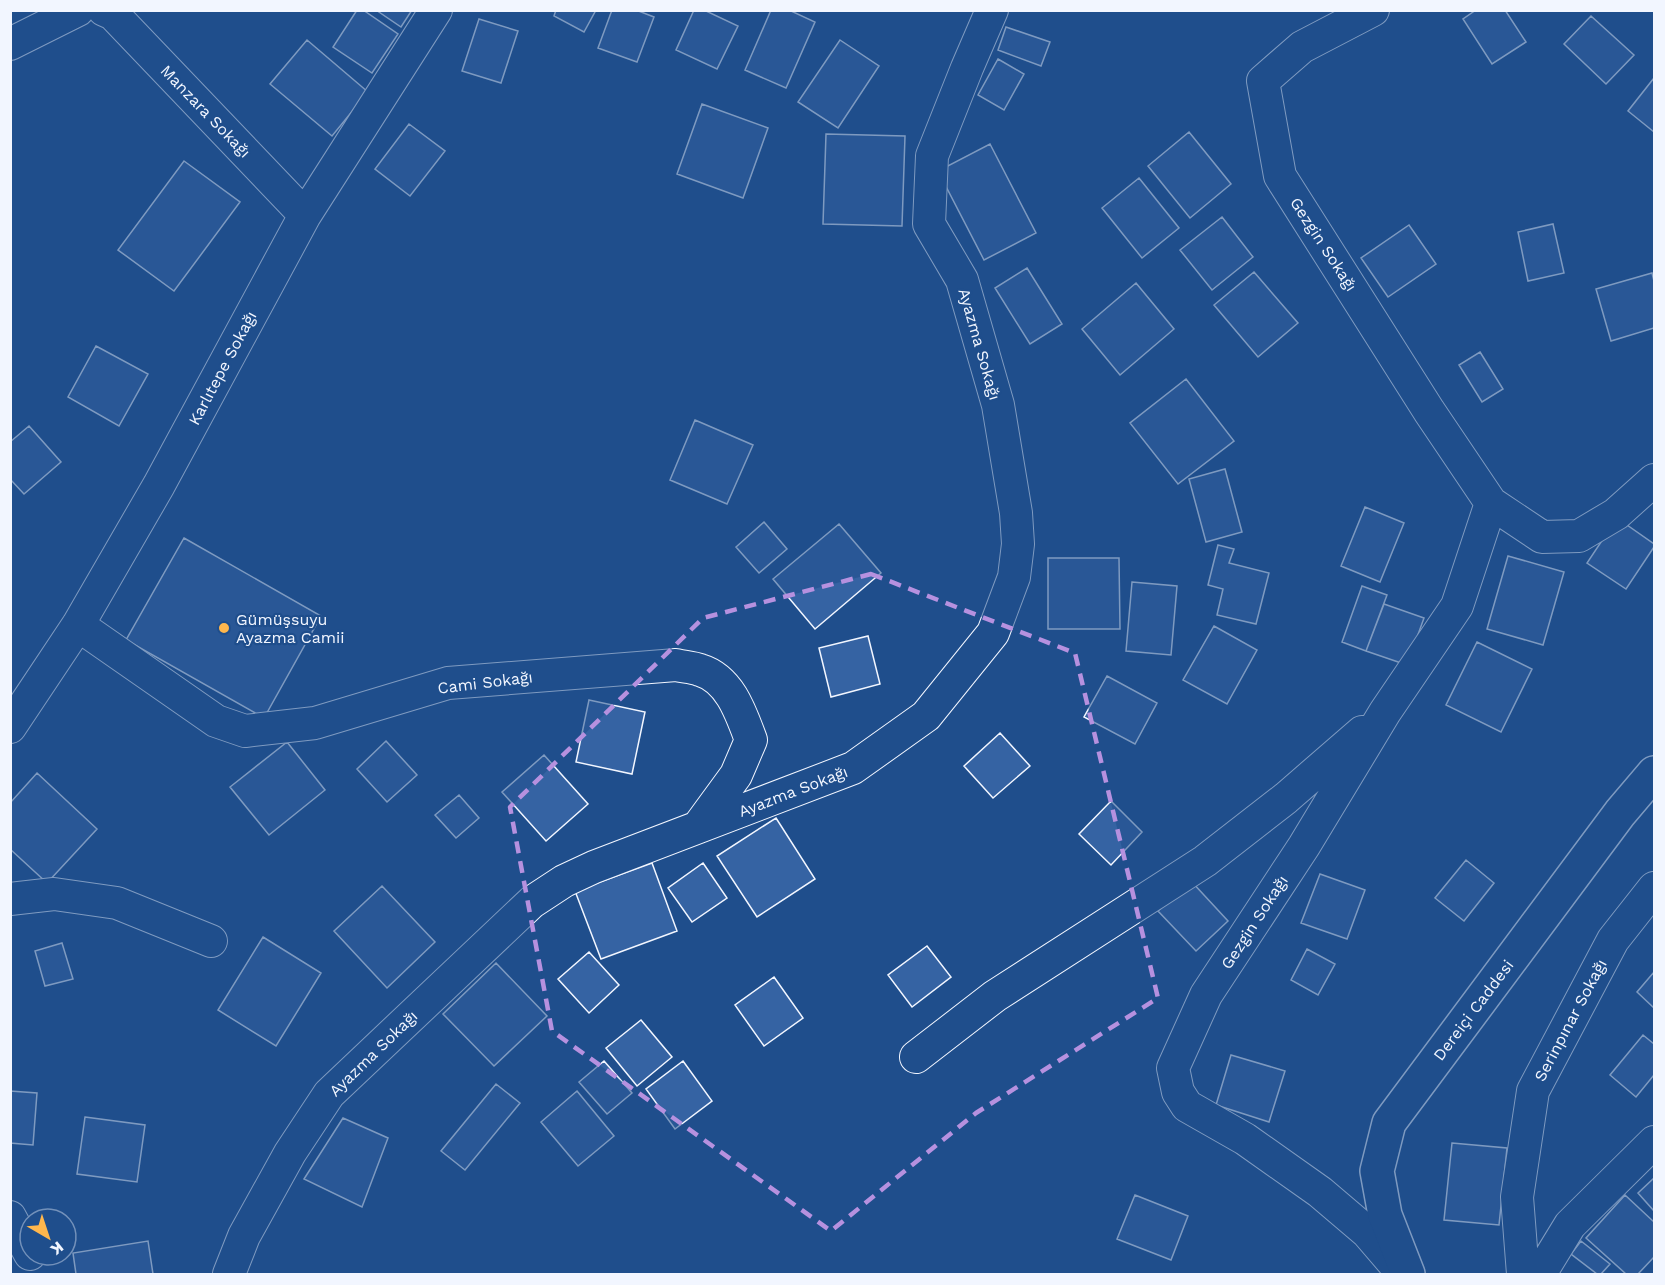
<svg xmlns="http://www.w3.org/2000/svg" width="1665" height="1285" font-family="'Work Sans',sans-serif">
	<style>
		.building { fill: #3563a3; stroke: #f2f6ff; stroke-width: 1.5 }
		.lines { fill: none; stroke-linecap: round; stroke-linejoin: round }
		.minor-casing { stroke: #f2f6ff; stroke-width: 34 }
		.tertiary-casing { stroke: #f2f6ff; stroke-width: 36 }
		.minor { stroke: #1f4e8c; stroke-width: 32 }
		.tertiary { stroke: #1f4e8c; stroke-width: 33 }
		.marked { fill: none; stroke: #b691df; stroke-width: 4.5; stroke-dasharray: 12 8; stroke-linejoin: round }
		.poi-dot { fill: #ffb74d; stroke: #1f4e8c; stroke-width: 2 }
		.labels { text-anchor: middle; stroke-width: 4.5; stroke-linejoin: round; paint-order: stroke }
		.street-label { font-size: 16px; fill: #f2f6ff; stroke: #1f4e8c }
		.poi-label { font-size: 16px; fill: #f2f6ff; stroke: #1f4e8c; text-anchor: start }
	</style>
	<rect width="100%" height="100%" fill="#1f4e8c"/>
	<!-- building -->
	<path class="building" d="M 357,10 L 363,10 L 398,34 L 372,73 L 333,47 Z
		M 376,10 L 412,10 L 401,27 Z
		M 556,10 L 596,10 L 584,32 L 554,16 Z
		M 612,10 L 636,10 L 654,17 L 637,62 L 598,48 Z
		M 694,10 L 704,10 L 738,26 L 717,69 L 676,50 Z
		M 771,10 L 789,10 L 815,22 L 786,88 L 745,70 Z
		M 1476,10 L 1505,10 L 1526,42 L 1492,64 L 1463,19 Z
		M 1591,16 L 1634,55 L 1606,84 L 1564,44 Z
		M 479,19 L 518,31 L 501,83 L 462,71 Z
		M 1006,27 L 1050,42 L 1041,66 L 998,50 Z
		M 307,40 L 368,92 L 332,136 L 270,84 Z
		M 840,40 L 879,66 L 838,128 L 798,102 Z
		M 998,59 L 1024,74 L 1004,110 L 978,95 Z
		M 1654,78 L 1654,132 L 1628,111 Z
		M 702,104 L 768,128 L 743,198 L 677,174 Z
		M 409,124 L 445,151 L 410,196 L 375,169 Z
		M 1189,132 L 1231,184 L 1190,218 L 1148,166 Z
		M 826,134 L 905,136 L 902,226 L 823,224 Z
		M 990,144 L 1036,233 L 984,260 L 938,171 Z
		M 184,161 L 240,202 L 174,291 L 118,250 Z
		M 1139,178 L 1179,228 L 1142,258 L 1102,208 Z
		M 1222,217 L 1253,257 L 1212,290 L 1180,250 Z
		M 1553,224 L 1564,273 L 1528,281 L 1518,232 Z
		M 1409,225 L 1436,264 L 1388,297 L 1361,258 Z
		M 1027,268 L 1062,324 L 1030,344 L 995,288 Z
		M 1254,272 L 1298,323 L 1258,357 L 1214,305 Z
		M 1652,273 L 1654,281 L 1654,328 L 1611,341 L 1596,289 Z
		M 1136,283 L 1174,329 L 1120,375 L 1082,329 Z
		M 96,346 L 148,374 L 119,426 L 68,397 Z
		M 1480,352 L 1503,389 L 1482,402 L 1459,365 Z
		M 1186,379 L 1234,441 L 1178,484 L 1130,423 Z
		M 695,420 L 753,445 L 727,504 L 670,480 Z
		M 29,426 L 61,462 L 24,494 L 10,479 L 10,442 Z
		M 1225,469 L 1242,532 L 1206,542 L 1189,479 Z
		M 1365,507 L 1404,523 L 1380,582 L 1341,566 Z
		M 1617,518 L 1654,544 L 1654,547 L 1626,589 L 1587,563 Z
		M 764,522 L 787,549 L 759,573 L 736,547 Z
		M 839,524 L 881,573 L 815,629 L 773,579 Z
		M 184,538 L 321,616 L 264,718 L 126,640 Z
		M 1218,545 L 1234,549 L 1229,563 L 1269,573 L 1256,624 L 1217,615 L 1223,589 L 1208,585 Z
		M 1508,556 L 1564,572 L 1543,645 L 1487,629 Z
		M 1048,558 L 1119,558 L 1120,629 L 1048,629 Z
		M 1132,582 L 1177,586 L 1171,655 L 1126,651 Z
		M 1362,586 L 1387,595 L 1366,651 L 1342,642 Z
		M 1384,604 L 1424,618 L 1407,665 L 1366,651 Z
		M 1214,626 L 1257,650 L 1227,704 L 1183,680 Z
		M 868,636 L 880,684 L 831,697 L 819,648 Z
		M 1477,642 L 1532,669 L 1501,732 L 1446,705 Z
		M 1107,676 L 1157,703 L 1135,744 L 1084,717 Z
		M 589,700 L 645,712 L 632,774 L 576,762 Z
		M 1000,733 L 1030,766 L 993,798 L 964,766 Z
		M 386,741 L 417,775 L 387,802 L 357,769 Z
		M 287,742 L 325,790 L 269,835 L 230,787 Z
		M 544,755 L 588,804 L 546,841 L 502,792 Z
		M 37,773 L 97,829 L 47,883 L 10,849 L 10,803 Z
		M 459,795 L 479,818 L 456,838 L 435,815 Z
		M 1111,801 L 1142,832 L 1111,865 L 1079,834 Z
		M 776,818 L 815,879 L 757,917 L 717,856 Z
		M 1466,860 L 1494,883 L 1464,921 L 1435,898 Z
		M 652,863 L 677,931 L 601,959 L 575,891 Z
		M 703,863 L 727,898 L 692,922 L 668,888 Z
		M 1320,874 L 1365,890 L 1347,939 L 1301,923 Z
		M 1191,881 L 1228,921 L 1196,951 L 1158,911 Z
		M 382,886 L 435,942 L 387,988 L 334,931 Z
		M 263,937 L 321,973 L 276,1046 L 218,1010 Z
		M 62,943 L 73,979 L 45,986 L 35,951 Z
		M 927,946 L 951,977 L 912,1007 L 888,975 Z
		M 1307,949 L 1335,964 L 1318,995 L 1291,980 Z
		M 589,952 L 619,985 L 589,1013 L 558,979 Z
		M 496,963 L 547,1016 L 494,1066 L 443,1014 Z
		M 1654,972 L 1654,1008 L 1637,992 Z
		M 774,977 L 803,1018 L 764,1046 L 735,1005 Z
		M 641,1020 L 672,1057 L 637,1086 L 606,1048 Z
		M 1643,1035 L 1654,1044 L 1654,1075 L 1636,1097 L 1610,1075 Z
		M 1231,1055 L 1285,1071 L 1269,1122 L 1216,1105 Z
		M 604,1061 L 632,1093 L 607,1114 L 579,1082 Z
		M 683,1061 L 712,1101 L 675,1129 L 646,1089 Z
		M 496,1084 L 520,1103 L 465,1170 L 441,1151 Z
		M 10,1091 L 37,1093 L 33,1145 L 10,1143 Z
		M 577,1091 L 614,1136 L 578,1166 L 541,1122 Z
		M 85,1117 L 145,1125 L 137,1182 L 77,1174 Z
		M 343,1118 L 388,1138 L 362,1207 L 304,1179 Z
		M 1452,1143 L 1507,1148 L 1499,1225 L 1444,1220 Z
		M 1654,1178 L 1654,1211 L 1638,1193 Z
		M 1135,1195 L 1188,1216 L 1171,1260 L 1117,1239 Z
		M 1625,1195 L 1654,1222 L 1654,1257 L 1638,1274 L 1626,1274 L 1586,1238 Z
		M 148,1241 L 153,1274 L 76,1274 L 73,1253 Z
		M 1581,1241 L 1610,1264 L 1601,1274 L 1597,1274 L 1571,1254 Z"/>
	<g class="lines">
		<!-- minor casing -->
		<g class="minor-casing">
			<path id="minor" d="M 104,10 L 113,14 L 305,215
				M 1373,10 L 1302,47 L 1263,81 L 1280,176 L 1429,411 L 1491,503 L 1542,537 L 1579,536 L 1616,514 L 1654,480
				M 10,44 L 78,10
				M 78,625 L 216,721 L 245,731 L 315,723 L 448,683 L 676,665 C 684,667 692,667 700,670 C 730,679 741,713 751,740 L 736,775 L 698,827
				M 10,727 L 78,625 L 159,485 L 305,215 L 436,10
				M 10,899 L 54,894 L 117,903 L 211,941
				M 916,1057 L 995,996 L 1205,861 L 1286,798 L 1362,732
				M 10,1217 L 30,1254
				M 229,1274 L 244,1236 L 290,1153 L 329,1094 L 532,902 L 564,881 L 594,867 L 853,768 L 926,716 L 993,633 L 1014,577 L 1018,544 L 1016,513 L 998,405 L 962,280 L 929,224 L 932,156 L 967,68 L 992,10
				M 1403,1274 L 1367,1232 L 1320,1192 L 1245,1139 L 1187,1106 L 1178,1092 L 1173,1068 L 1206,995 L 1304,846 L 1385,712 L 1457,606 L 1491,503
				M 1523,1274 L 1517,1197 L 1533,1091 L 1613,940 L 1654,888
				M 1540,1274 L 1570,1225 L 1654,1142"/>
		</g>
		<!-- tertiary casing -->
		<g class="tertiary-casing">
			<path id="tertiary" d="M 1408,1274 L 1385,1215 L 1377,1171 L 1389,1123 L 1620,813 L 1654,773"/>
		</g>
		<!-- minor -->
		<use href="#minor" class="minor"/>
		<!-- tertiary -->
		<use href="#tertiary" class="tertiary"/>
	</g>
	<!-- marked area -->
	<path d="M0 0H1665V1285H0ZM 871,574 L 1075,653 L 1158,998 L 976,1113 L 831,1231 L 552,1031 L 510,807 L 703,618 Z" fill="#1f4e8c" fill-opacity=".55" fill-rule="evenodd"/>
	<path class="marked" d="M 871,574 L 1075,653 L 1158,998 L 976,1113 L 831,1231 L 552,1031 L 510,807 L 703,618 Z"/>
	<!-- markers -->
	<circle class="poi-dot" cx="224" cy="628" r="6"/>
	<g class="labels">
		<!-- street labels -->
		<g class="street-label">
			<text transform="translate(206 111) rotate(46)" y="6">Manzara Sokağı</text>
			<text transform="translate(1324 244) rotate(57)" y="6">Gezgin Sokağı</text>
			<text transform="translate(980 344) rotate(74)" y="6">Ayazma Sokağı</text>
			<text transform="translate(222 368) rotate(-62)" y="6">Karlıtepe Sokağı</text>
			<text transform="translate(485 682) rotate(-7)" y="6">Cami Sokağı</text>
			<text transform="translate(793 791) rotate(-21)" y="6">Ayazma Sokağı</text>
			<text transform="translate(1254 922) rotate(-57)" y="6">Gezgin Sokağı</text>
			<text transform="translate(1473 1010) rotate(-53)" y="6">Dereiçi Caddesi</text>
			<text transform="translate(1570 1020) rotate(-62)" y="6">Serinpınar Sokağı</text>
			<text transform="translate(373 1053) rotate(-44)" y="6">Ayazma Sokağı</text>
		</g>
		<!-- poi labels -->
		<g class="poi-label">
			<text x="236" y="625">Gümüşsuyu<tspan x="236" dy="18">Ayazma Camii</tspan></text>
		</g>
	</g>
	<!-- border -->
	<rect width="1665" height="1285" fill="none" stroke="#f2f6ff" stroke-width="24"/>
	<!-- north arrow -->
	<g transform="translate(48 1237) rotate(141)"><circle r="28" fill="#1f4e8c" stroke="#7391ba" stroke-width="1.5"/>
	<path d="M0-4.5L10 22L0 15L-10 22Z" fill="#ffb74d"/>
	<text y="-9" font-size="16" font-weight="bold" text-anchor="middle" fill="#f2f6ff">K</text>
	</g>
</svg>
